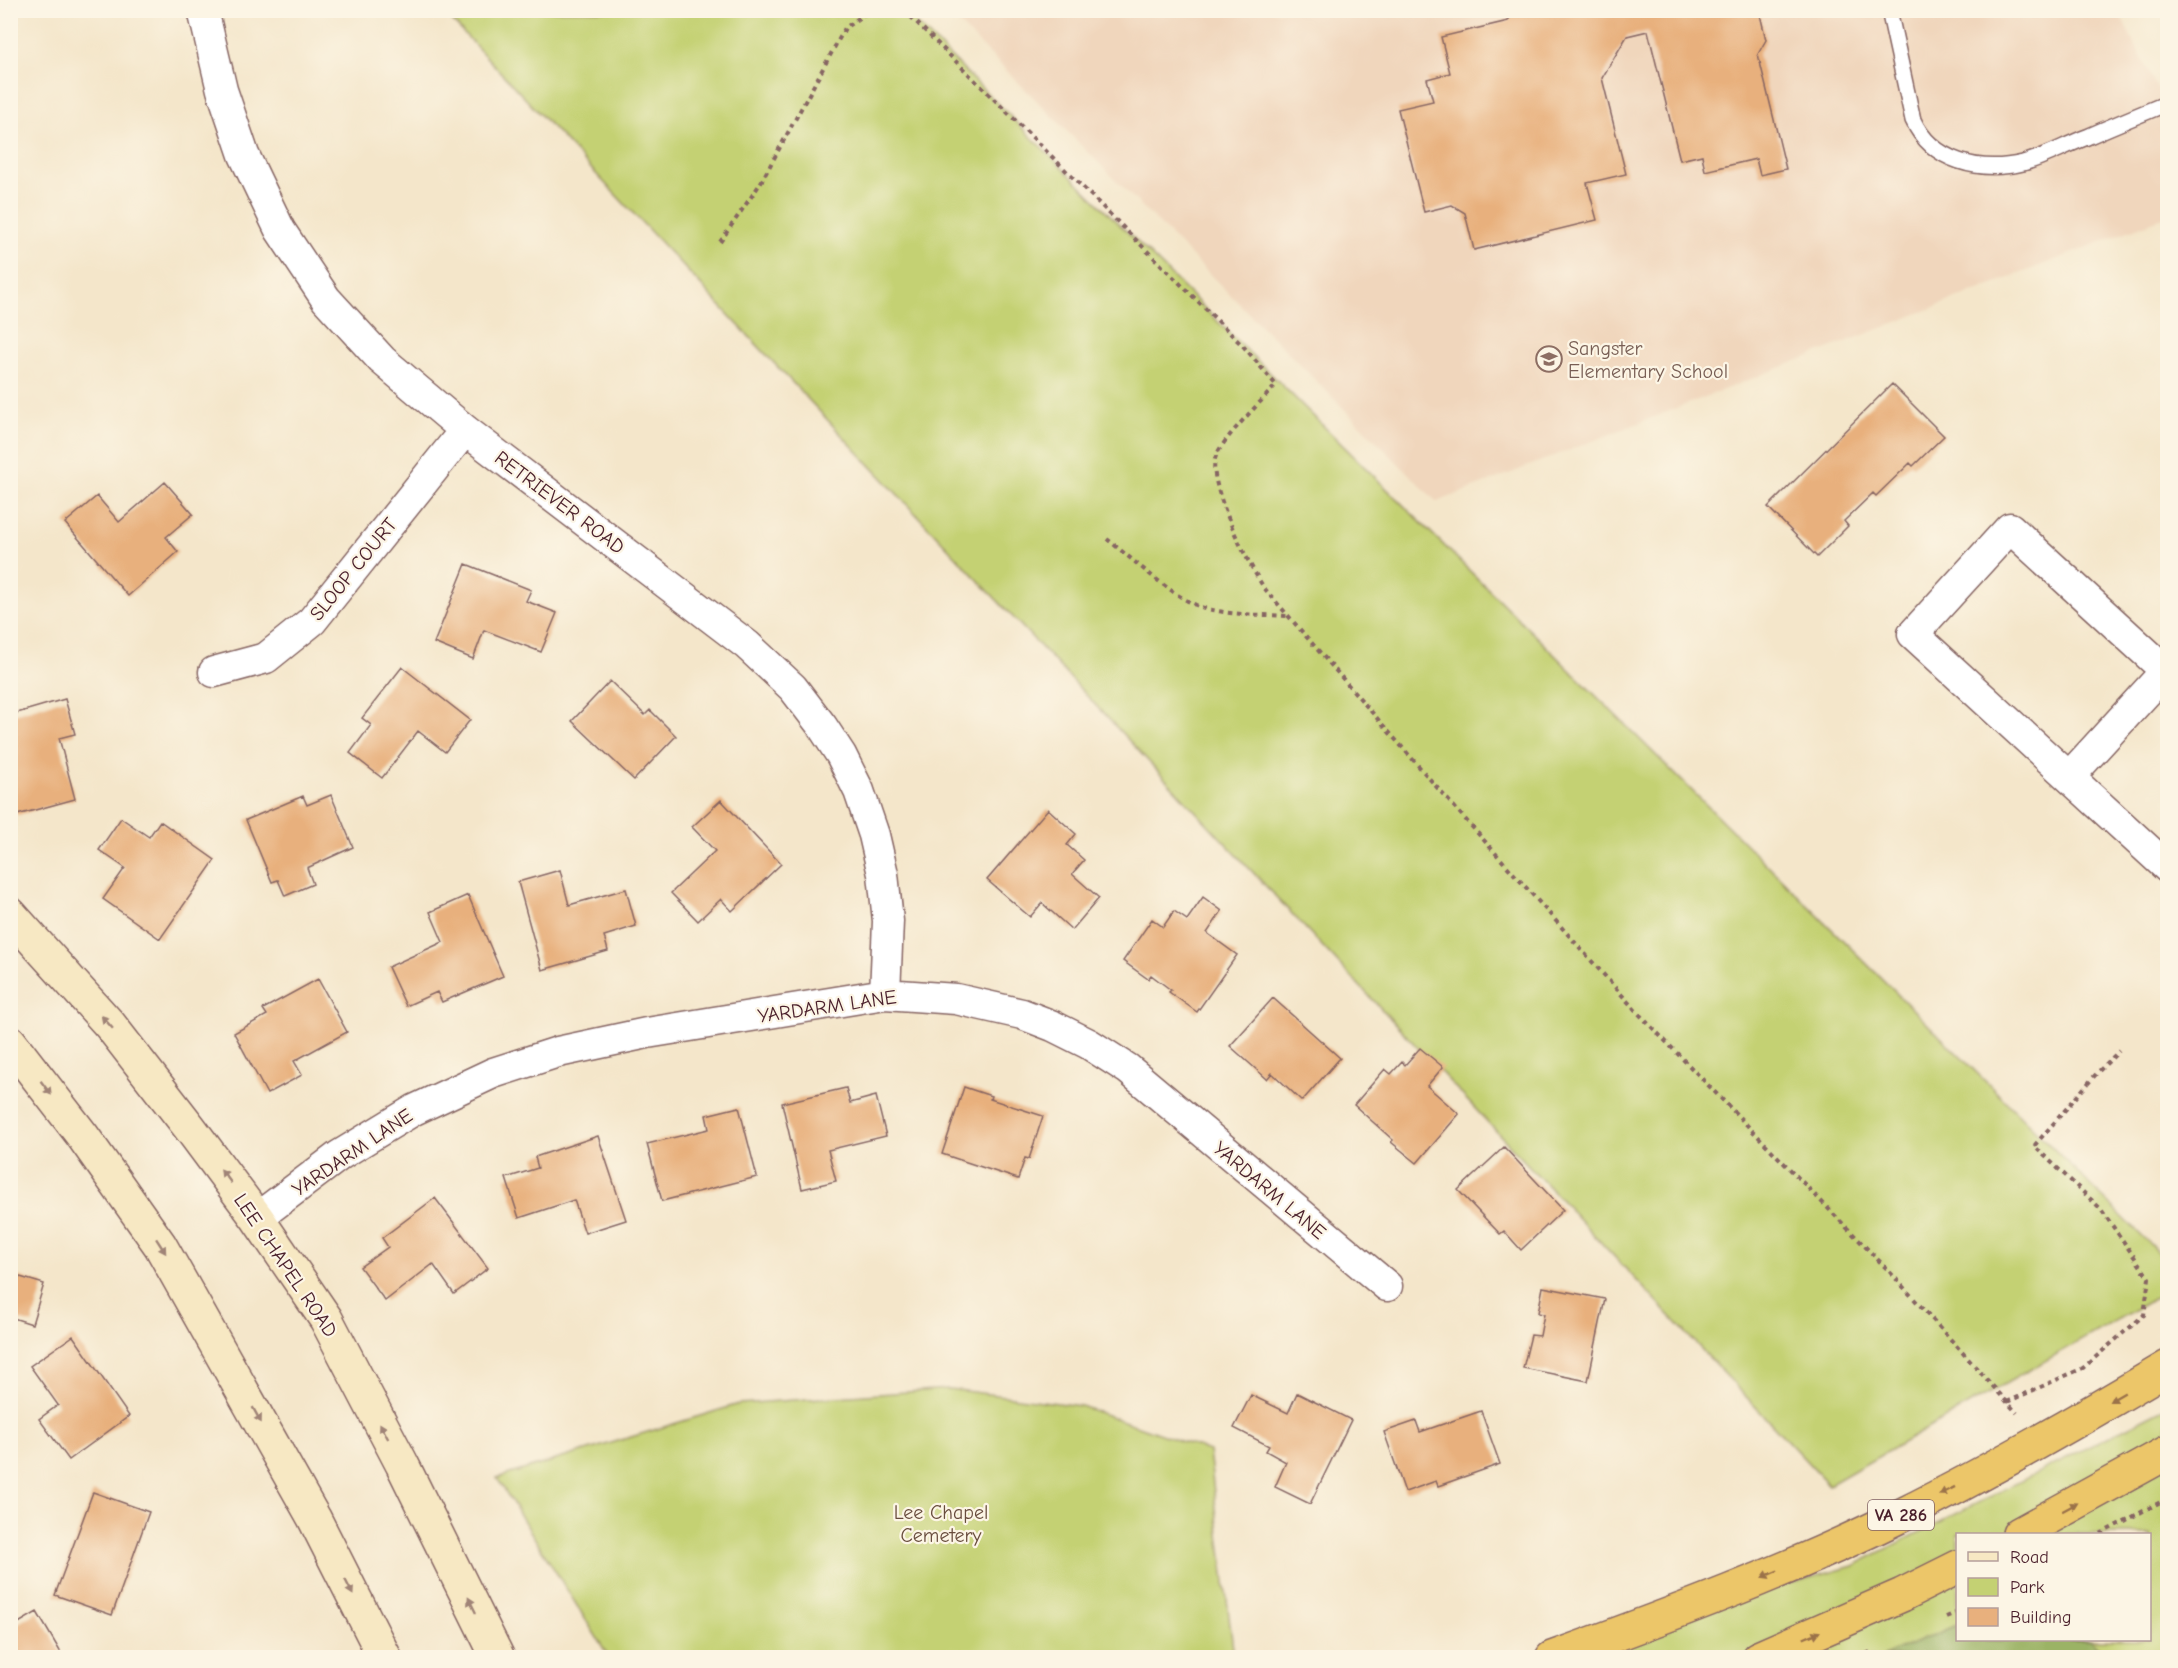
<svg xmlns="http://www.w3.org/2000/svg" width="2178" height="1668" font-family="'Comic Neue',sans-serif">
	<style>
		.built { fill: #f0d6bc }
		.green { fill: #c4d173; stroke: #87784f; stroke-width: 1.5; fill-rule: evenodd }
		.forest { fill: #9bb365; stroke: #726948; stroke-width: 1.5 }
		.building { fill: #e8b07d }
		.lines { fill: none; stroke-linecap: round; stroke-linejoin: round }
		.lane-casing { stroke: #866563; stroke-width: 18 }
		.street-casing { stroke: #866563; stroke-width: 33 }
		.secondary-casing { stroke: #866563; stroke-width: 36 }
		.highway-casing { stroke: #866563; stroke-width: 36 }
		.path { stroke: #866563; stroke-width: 4; stroke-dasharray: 4.5 4.5; stroke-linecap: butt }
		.lane { stroke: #fff; stroke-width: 15 }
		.street { stroke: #fff; stroke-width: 30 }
		.secondary { stroke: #f7e8c3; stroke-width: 33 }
		.highway { stroke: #ecc669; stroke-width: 33 }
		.oneway { fill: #a08477 }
		.oneway2 { fill: #9b724a }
		.labels { text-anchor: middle; stroke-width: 4.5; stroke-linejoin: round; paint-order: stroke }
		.shield { fill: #fcf5e5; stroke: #7f5f63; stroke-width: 1.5 }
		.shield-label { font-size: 18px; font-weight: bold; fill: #4a1f2b }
		.education-label { font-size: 20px; fill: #785e54; stroke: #fcf5e5; text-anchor: start }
		.street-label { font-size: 20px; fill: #4a1f2b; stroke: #fcf5e5 }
		.park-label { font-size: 20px; fill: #684c3d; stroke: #fcf5e5 }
	</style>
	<rect width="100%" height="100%" fill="#fcf5e5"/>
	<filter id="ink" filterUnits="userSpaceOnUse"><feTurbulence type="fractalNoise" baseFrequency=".0167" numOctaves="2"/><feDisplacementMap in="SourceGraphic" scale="12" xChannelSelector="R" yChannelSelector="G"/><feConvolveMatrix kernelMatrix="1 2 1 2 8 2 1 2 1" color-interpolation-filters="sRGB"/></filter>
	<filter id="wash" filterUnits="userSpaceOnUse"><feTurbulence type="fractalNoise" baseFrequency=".008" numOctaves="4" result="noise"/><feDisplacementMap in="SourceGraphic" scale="24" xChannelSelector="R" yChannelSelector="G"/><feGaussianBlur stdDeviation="1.35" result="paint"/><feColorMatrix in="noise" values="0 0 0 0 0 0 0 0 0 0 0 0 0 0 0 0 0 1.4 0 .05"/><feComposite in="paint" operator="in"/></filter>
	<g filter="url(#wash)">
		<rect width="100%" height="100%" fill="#f4e6ca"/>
		<!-- built -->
		<path class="built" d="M 947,11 L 2118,11 L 2167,108 L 2167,216 L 1437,502 Z"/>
		<!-- green -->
		<path class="green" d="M 443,11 L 904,11 L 2167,1261 L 2167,1291 L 1829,1485 Z
			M 949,1389 L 1081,1406 L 1209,1451 L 1234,1657 L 609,1657 L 497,1478 L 739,1404 Z
			M 2167,1407 L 2167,1657 L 1524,1658 L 1853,1566 ZM 1958,1534 L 2150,1534 L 2150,1640 L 1958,1640 Z"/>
		<!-- forest -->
		<path class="forest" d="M 1957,1625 L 1958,1640 L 2090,1640 L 2109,1657 L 1882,1657 Z"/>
		<g id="blocks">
			<!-- building -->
			<path class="building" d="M 1514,10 L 1759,10 L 1766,40 L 1758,54 L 1786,169 L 1760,175 L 1756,159 L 1705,171 L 1702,155 L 1680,160 L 1648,31 L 1627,36 L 1602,78 L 1626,174 L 1587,183 L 1597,220 L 1474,250 L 1465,213 L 1452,205 L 1424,212 L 1398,109 L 1433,101 L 1427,79 L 1450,73 L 1441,37 L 1508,21 Z
				M 1892,384 L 1944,436 L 1913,466 L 1910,463 L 1876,496 L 1873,493 L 1844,521 L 1848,526 L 1817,557 L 1768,507 Z
				M 165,482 L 193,514 L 166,537 L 178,552 L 128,596 L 65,523 L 97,496 L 119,522 Z
				M 466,564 L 531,590 L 526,601 L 557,613 L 541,652 L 484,630 L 473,659 L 434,643 Z
				M 402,667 L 470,720 L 445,752 L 418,731 L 382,778 L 350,753 L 371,725 L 362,718 Z
				M 610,681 L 645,715 L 650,710 L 676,736 L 634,780 L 572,721 Z
				M 65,699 L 75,734 L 59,738 L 75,799 L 17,815 L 10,790 L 10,715 Z
				M 331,795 L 353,847 L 307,868 L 313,884 L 285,896 L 278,880 L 272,882 L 246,820 L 303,796 L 307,805 Z
				M 721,800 L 781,864 L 732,911 L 721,899 L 698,921 L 671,893 L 715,851 L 692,827 Z
				M 1048,809 L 1076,834 L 1067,845 L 1084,860 L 1072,874 L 1099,898 L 1072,930 L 1042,903 L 1030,917 L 987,880 Z
				M 121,818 L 149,837 L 160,821 L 215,860 L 160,939 L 103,899 L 125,868 L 99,850 Z
				M 560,870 L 569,905 L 626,889 L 636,926 L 604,936 L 608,951 L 542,970 L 518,882 Z
				M 468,895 L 503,976 L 442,1002 L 437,992 L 406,1006 L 388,967 L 443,942 L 430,912 Z
				M 1203,897 L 1222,911 L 1207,933 L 1237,955 L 1197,1012 L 1169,992 L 1171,990 L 1151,975 L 1148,979 L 1123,961 L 1152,919 L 1163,927 L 1174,911 L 1187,920 Z
				M 318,979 L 347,1032 L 294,1061 L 302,1075 L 267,1094 L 234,1033 L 267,1015 L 263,1009 Z
				M 1273,998 L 1340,1058 L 1302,1101 L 1272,1073 L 1267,1079 L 1230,1046 Z
				M 1420,1048 L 1443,1067 L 1427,1086 L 1459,1114 L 1417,1163 L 1391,1142 L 1393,1140 L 1354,1105 L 1385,1069 L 1391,1074 L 1402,1062 L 1405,1065 Z
				M 964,1087 L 991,1096 L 990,1099 L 1043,1116 L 1029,1159 L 1025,1158 L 1018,1179 L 942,1154 Z
				M 846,1088 L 850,1103 L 876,1096 L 886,1136 L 828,1150 L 836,1181 L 802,1189 L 782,1103 Z
				M 739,1107 L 757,1177 L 662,1201 L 647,1144 L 709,1129 L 706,1115 Z
				M 598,1136 L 626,1220 L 585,1233 L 574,1200 L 519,1218 L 506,1178 L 538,1168 L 535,1157 Z
				M 1504,1147 L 1563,1210 L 1521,1250 L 1504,1231 L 1500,1234 L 1458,1190 Z
				M 435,1198 L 488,1268 L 454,1294 L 433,1264 L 385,1301 L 360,1267 L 388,1247 L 382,1238 Z
				M 10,1274 L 44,1284 L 32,1324 L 10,1317 Z
				M 1543,1287 L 1605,1299 L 1588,1381 L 1523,1368 L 1531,1335 L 1540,1336 L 1544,1314 L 1538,1313 Z
				M 73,1336 L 129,1416 L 69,1460 L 39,1419 L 58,1405 L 30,1366 Z
				M 1297,1393 L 1351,1420 L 1310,1504 L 1275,1487 L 1286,1462 L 1266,1451 L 1269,1446 L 1234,1428 L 1251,1395 L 1288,1413 Z
				M 1481,1411 L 1500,1464 L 1438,1486 L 1436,1481 L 1405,1492 L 1384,1432 L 1416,1421 L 1420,1432 Z
				M 93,1492 L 149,1512 L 112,1615 L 55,1595 Z
				M 37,1612 L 64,1658 L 10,1658 L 10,1628 Z"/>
		</g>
	</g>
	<g filter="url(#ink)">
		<use href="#blocks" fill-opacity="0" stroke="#866563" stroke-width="1.5"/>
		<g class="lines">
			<!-- lane casing -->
			<g class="lane-casing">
				<path id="lane" d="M 1889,10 L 1913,120 C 1932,162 1980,173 2023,163 C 2045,157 2066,145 2087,137 C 2114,125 2141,114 2168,103"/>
			</g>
			<!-- street casing -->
			<g class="street-casing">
				<path id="street" d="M 203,10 L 222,90 L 244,155 L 280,230 L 326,299 L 382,360 L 465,430 L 747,645 L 793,688 L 822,726 L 841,755 L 859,791 L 874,835 L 883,874 L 888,921 L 885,994
					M 214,672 L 266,658 L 312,621 L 465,430
					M 2069,777 L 2166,671 L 2010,528 L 1913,634 L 2168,868
					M 257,1218 L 340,1155 L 414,1110 L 493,1073 L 558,1052 L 647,1033 L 885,994 L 956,999 L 1022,1014 L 1053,1026 L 1089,1044 L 1128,1069 L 1387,1286"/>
			</g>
			<!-- secondary casing -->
			<g class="secondary-casing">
				<path id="secondary" d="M 10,914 L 110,1025 L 190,1128 L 257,1218 L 326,1319 L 402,1464 L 498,1658
					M 10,1042 L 82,1135 L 160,1245 L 314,1518 L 385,1658"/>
			</g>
			<!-- highway casing -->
			<g class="highway-casing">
				<path id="highway" d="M 2019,1534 L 2168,1452
					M 1552,1658 C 1670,1615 1789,1571 1902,1515 C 1992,1470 2081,1419 2168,1367
					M 1758,1658 L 1902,1595 L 1958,1567"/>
			</g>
			<!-- path -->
			<path class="path" d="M 904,10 L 1244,347 L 1276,385 C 1261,402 1224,437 1216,456 C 1205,481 1249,566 1265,589 L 1441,792 L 1637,1012 L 1888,1270 L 2017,1413
				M 720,242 L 760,184 L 845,28 L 870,10
				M 1107,539 C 1130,557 1170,594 1196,605 C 1223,616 1258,614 1287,616
				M 2007,1402 L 2083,1368 L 2144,1315 L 2149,1278 L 2100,1208 L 2034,1146 L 2097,1073 L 2119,1051
				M 2100,1534 L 2168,1498
				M 1946,1617 L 1958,1612
				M 1858,1658 L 1874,1650"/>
			<!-- lane -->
			<use href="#lane" class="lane"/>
			<!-- street -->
			<use href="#street" class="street"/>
			<!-- secondary -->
			<use href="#secondary" class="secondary"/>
			<!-- highway -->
			<use href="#highway" class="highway"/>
		</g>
		<!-- one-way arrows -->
		<defs><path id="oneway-solid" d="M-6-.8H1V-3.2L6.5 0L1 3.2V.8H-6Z" transform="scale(1.5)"/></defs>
		<g class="oneway">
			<use href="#oneway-solid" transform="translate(107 1022) rotate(-131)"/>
			<use href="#oneway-solid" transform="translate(46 1088) rotate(53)"/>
			<use href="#oneway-solid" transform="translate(226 1176) rotate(-127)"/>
			<use href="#oneway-solid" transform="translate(161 1246) rotate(57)"/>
			<use href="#oneway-solid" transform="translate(257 1415) rotate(61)"/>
			<use href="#oneway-solid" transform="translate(384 1431) rotate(-118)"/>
			<use href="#oneway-solid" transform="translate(349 1587) rotate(63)"/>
			<use href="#oneway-solid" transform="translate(472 1605) rotate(-116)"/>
		</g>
		<g class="oneway2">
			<use href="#oneway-solid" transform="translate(2117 1397) rotate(150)"/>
			<use href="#oneway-solid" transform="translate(1947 1491) rotate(153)"/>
			<use href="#oneway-solid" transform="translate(2070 1507) rotate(-28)"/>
			<use href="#oneway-solid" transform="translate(1770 1574) rotate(157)"/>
			<use href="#oneway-solid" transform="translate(1812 1635) rotate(-23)"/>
		</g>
	</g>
	<!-- icons -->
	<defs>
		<g id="school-ring" transform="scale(1.35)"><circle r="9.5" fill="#fcf5e5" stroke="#8d6e63" stroke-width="1.5"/><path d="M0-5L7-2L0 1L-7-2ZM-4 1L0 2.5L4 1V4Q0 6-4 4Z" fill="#8d6e63"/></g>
	</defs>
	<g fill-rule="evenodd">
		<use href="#school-ring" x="1549" y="359"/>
	</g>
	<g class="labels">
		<!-- shield labels -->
		<rect class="shield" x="1868" y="1500" width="66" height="30" rx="4.5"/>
		<g class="shield-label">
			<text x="1901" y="1521">VA 286</text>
		</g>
		<!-- education labels -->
		<g class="education-label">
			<text x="1568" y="355">Sangster<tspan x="1568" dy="23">Elementary School</tspan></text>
		</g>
		<!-- street labels -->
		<g class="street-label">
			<text transform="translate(560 502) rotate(37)" y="7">RETRIEVER ROAD</text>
			<text transform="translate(353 569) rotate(-51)" y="7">SLOOP COURT</text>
			<text transform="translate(827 1006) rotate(-8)" y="7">YARDARM LANE</text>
			<text transform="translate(352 1152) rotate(-34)" y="7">YARDARM LANE</text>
			<text transform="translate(1270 1190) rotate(40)" y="7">YARDARM LANE</text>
			<text transform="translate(286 1265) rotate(56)" y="7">LEE CHAPEL ROAD</text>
		</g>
		<!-- park labels -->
		<g class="park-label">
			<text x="941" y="1519">Lee Chapel<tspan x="941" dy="23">Cemetery</tspan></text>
		</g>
	</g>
	<!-- margin -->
	<rect width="2178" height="1668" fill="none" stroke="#fcf5e5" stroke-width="36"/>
	<!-- legend -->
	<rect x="1956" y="1533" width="195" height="108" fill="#fcf5e5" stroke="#b59f9b" stroke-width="1.5"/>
	<rect x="1968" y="1552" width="30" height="9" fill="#f7e8c3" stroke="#b59f9b" stroke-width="1.5"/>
	<text x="2010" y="1563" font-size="18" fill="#4a1f2b">Road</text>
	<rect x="1968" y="1578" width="30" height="18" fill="#c4d173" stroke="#b59f9b" stroke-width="1.5"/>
	<text x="2010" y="1593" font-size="18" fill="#4a1f2b">Park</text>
	<rect x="1968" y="1608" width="30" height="18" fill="#e8b07d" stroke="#b59f9b" stroke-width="1.5"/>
	<text x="2010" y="1623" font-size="18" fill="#4a1f2b">Building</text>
</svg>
